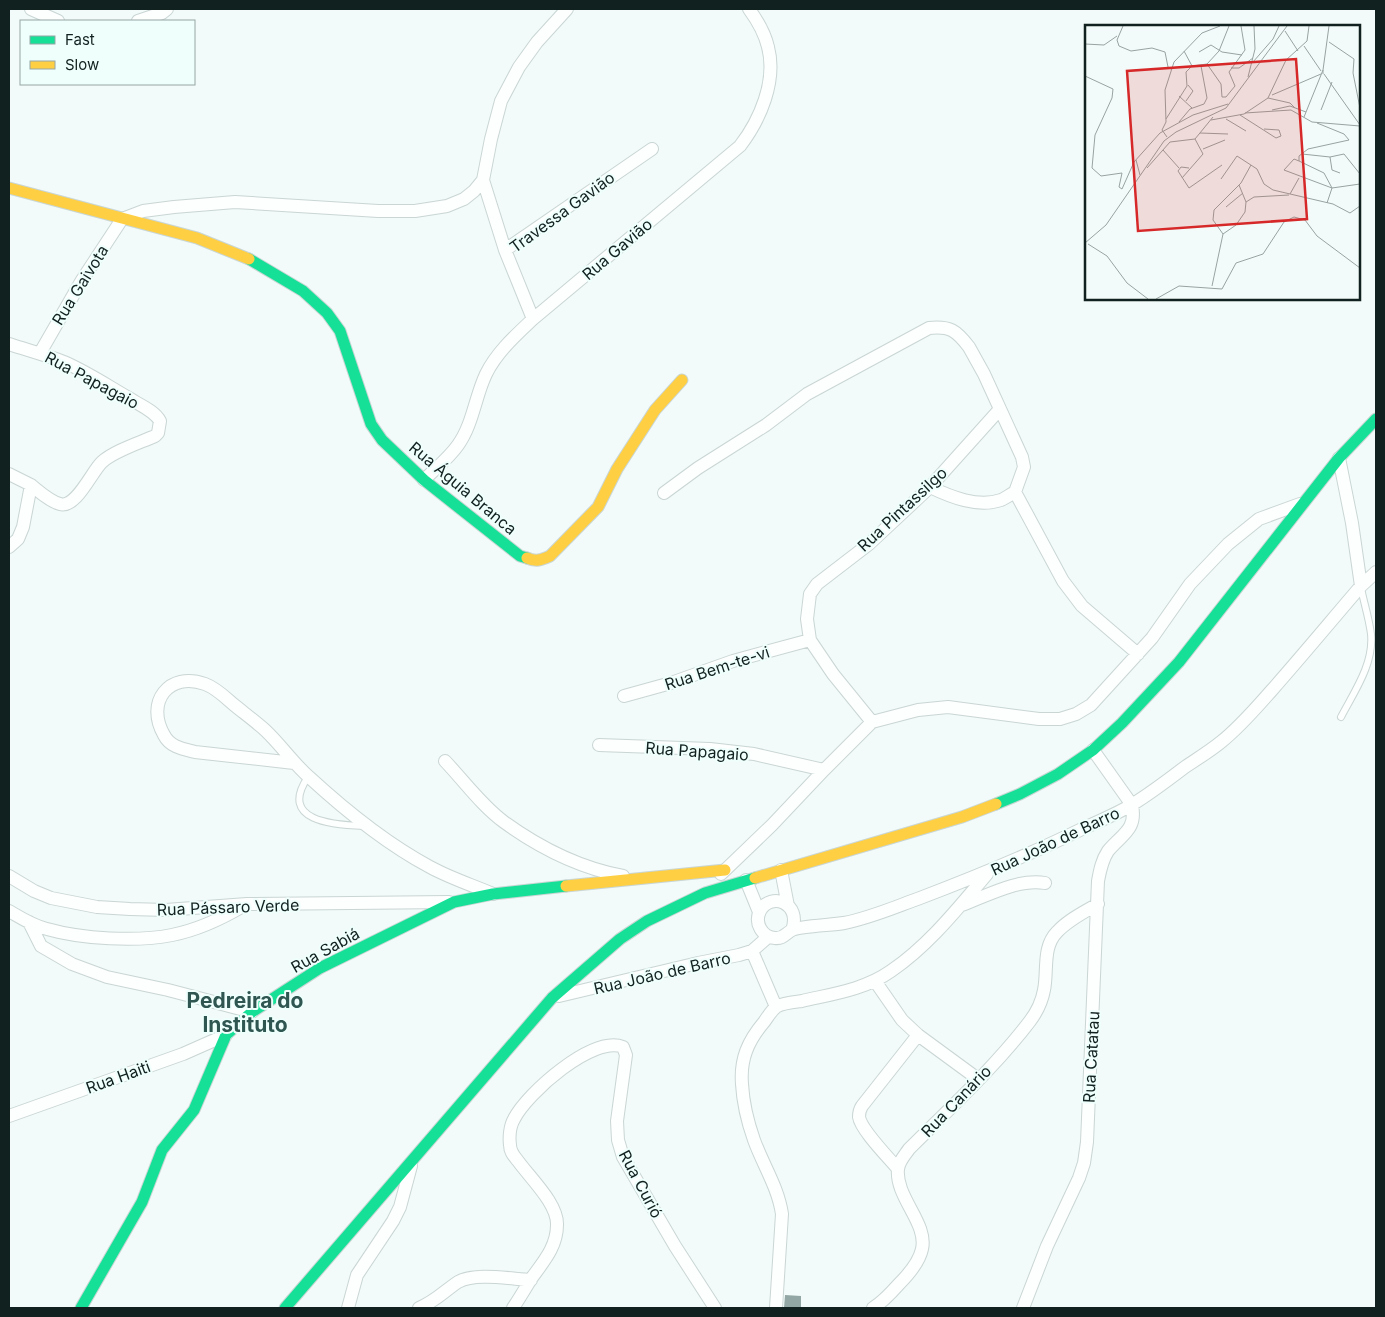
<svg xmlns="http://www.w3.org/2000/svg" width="1385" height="1317" font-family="Inter,sans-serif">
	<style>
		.building { fill: #93a7a4 }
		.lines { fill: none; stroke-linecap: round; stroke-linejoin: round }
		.lane-casing { stroke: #c9d6d4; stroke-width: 8 }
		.street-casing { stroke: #c9d6d4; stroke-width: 14 }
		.fast-casing { stroke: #c9d6d4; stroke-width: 13 }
		.slow-casing { stroke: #c9d6d4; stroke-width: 13 }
		.lane { stroke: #fdfefe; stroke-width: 6 }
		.street { stroke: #fdfefe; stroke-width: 12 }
		.fast { stroke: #16e098; stroke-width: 11 }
		.slow { stroke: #ffcf43; stroke-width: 11 }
		.labels { text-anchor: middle; stroke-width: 4; stroke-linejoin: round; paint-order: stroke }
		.street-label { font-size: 16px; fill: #11211f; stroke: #eefffc }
		.district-label { font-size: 21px; font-weight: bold; fill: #2f5651; stroke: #eefffc }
		.inset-road { fill: none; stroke: #98a4a2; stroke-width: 1 }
		.view { fill: #d62828; fill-opacity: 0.15; stroke: #d62828; stroke-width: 2.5 }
		.inset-edge { fill: none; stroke: #11211f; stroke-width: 2.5 }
	</style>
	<rect width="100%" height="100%" fill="#f2fbf9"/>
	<!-- building -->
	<path class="building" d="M 785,1295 L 801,1296 L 801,1308 L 784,1308 Z"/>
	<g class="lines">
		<!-- lane casing -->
		<g class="lane-casing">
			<path id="lane" d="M 1341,717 C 1354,692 1374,664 1371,634 C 1369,618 1364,603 1361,588
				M 308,777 C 278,821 333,825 364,826"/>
		</g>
		<!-- street casing -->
		<g class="street-casing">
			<path id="street" d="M 31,9 L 58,21
				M 138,21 L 162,13 L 167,9
				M 483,180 L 505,250 L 533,319
				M 505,250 L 652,149
				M 9,344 C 27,350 46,355 64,362 C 87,372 108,386 129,398 C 139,405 154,410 160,421 L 158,433 L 155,436 C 139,443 114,451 102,462 C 92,471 76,509 60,504 C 49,501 40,492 31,485
				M 40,353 L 82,280 L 122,219 L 143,211 L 174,207 L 235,202 L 378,211 L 415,211 L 447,206 L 464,199 L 474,191 L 483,180 L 491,139 L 501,101 L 519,67 L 537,42 L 567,9
				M 1339,458 L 1352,523 L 1361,586
				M 9,474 L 31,485 L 23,527 L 18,539 L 9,547
				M 424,480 C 435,469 449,458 458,445 C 473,424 475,397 486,374 C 497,352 515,336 533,319 L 740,146 C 760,120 777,81 768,47 C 765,34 757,20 749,9
				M 1015,492 L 1063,581 L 1082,606 L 1138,654
				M 664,493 L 698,468 L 766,425 L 807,394 L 929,328 C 950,326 956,330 969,347 L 984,374 L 1022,457 L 1024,467 L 1015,492 C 1011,494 1006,498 1001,500 C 978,508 951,497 930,487
				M 624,696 L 671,683 L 733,661 L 810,640
				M 872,722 L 833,674 L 810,640 L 807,619 L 810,594 L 817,584 L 869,544 L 930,487 L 1000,409
				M 599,745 L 710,749 L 754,754 L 824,770
				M 445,761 C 464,781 482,806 504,822 C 540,848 580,868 623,876
				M 294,763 L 195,752 C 183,749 170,747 164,735 C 145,702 169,671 205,684 C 216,688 225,697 233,704 C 244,713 255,721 265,730 C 281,745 293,763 309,777 C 346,811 385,843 430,867 C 450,878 472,885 493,894
				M 781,870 L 788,906
				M 721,874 L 772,825 L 824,770 L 872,722 L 918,710 L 948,707 L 1039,719 L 1060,719 L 1076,714 L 1091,705 L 1152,638 L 1190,584 L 1228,544 L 1259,519 L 1300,504
				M 9,876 L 34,891 L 51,898 L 97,907 L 130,909 L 166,910 L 247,904 L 449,902
				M 746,880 L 759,912
				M 962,905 C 986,896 1019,878 1045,883
				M 9,911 C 21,918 33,926 47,929 C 82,939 137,942 172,935 C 197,930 221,919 243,906
				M 29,922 L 41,946 L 72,964 L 107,977 L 168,990 L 252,1012
				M 792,930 C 802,903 771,891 760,911 C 754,923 762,937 775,938 C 783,939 785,934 792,930 C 799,926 833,925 844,923 C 870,918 895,907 920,898 C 975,877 1029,855 1082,829 C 1099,821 1117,814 1133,804 C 1151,793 1168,780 1185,767 C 1197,759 1210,751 1221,742 C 1240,727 1256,708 1272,690 C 1302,656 1331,621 1361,586 L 1376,572
				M 752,951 L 776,1007
				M 875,981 L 902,1020 L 918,1035 L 978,1079
				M 559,996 L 698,963 L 739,955 L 752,951 L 768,937
				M 9,1116 L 183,1054 L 226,1035
				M 898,1169 C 889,1158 861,1130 859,1117 C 859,1113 860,1109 862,1106 L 918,1035
				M 348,1308 L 357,1275 L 393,1221 L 400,1207 L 411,1166
				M 419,1308 C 436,1301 443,1292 458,1282 C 475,1272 511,1279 531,1280
				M 513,1308 C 519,1299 525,1289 531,1279 C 543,1262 557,1247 557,1225 C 558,1204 531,1179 518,1161 C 514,1156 510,1152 510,1145 C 509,1137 510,1126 514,1119 C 527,1093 593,1035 623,1047 L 626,1055 L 617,1121 L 618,1140 L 623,1157 L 675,1246 L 715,1308
				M 776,1308 L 782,1214 C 778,1187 763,1165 754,1140 C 748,1123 743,1102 742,1084 C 740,1059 748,1041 764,1022 C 767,1018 771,1011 776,1007 C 782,1003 794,1002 802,1001 C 832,994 864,990 891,971 C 929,945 958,908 987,874
				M 873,1308 C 883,1302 891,1293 899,1284 C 908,1275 919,1263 922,1249 C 928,1223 895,1197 898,1169 C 899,1161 905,1155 909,1149 C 950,1108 995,1067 1030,1021 C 1036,1013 1042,1001 1044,990 C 1048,971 1042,947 1057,932 C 1068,920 1084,912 1098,904
				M 1023,1308 L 1047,1246 L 1079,1178 L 1084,1163 L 1087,1142 L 1098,881 C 1100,870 1102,860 1108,851 C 1122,834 1137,830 1132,805 L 1093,750"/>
		</g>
		<!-- fast casing -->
		<g class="fast-casing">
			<path id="fast" d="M 249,259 L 303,291 L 327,313 L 340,331 L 371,424 L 382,440 L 424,480 L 520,556 L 527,558
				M 996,804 L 1020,794 L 1058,774 L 1093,750 L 1122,723 L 1179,662 L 1339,458 L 1376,419
				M 81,1308 L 142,1202 L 162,1150 L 194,1110 L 226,1035 L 252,1012 L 320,968 L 454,902 L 493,894 L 566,886
				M 285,1308 L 552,998 L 620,939 L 647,921 L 705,893 L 755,878"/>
		</g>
		<!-- slow casing -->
		<g class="slow-casing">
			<path id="slow" d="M 9,188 L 197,238 L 249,259
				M 527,558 C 536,562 541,560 550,556 L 598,507 L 617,469 L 655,410 L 682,380
				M 755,878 L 962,817 L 996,804
				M 566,886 L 725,870"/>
		</g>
		<!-- lane -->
		<use href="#lane" class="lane"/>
		<!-- street -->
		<use href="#street" class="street"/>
		<!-- fast -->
		<use href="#fast" class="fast"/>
		<!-- slow -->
		<use href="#slow" class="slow"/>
	</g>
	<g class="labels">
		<!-- street labels -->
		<g class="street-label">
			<text transform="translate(562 212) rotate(-36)" y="6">Travessa Gavião</text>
			<text transform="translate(617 249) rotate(-40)" y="6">Rua Gavião</text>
			<text transform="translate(80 285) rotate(-58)" y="6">Rua Gaivota</text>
			<text transform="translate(92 380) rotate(28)" y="6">Rua Papagaio</text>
			<text transform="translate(463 488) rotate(40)" y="6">Rua Águia Branca</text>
			<text transform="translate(902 509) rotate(-43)" y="6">Rua Pintassilgo</text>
			<text transform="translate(717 668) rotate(-18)" y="6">Rua Bem-te-vi</text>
			<text transform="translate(697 751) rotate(4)" y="6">Rua Papagaio</text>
			<text transform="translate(1055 841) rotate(-25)" y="6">Rua João de Barro</text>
			<text transform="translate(228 907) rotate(-2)" y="6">Rua Pássaro Verde</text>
			<text transform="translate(325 950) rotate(-29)" y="6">Rua Sabiá</text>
			<text transform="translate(662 973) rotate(-13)" y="6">Rua João de Barro</text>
			<text transform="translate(1091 1057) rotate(-87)" y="6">Rua Catatau</text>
			<text transform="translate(118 1077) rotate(-20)" y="6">Rua Haiti</text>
			<text transform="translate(956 1101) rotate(-46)" y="6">Rua Canário</text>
			<text transform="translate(641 1184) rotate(62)" y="6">Rua Curió</text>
		</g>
		<!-- district labels -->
		<g class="district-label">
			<text x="245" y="1008">Pedreira do<tspan x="245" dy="24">Instituto</tspan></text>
		</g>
	</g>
	<!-- overview -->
	<g transform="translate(1085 25)">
		<rect width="275" height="275" fill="#f2fbf9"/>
		<path class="inset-road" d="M 38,1 L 32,15 L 34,21 L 46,26 L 67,23 L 80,27 L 83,42 L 86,44M 200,6 L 213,26M 244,17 L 269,34 L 268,48 L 275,83M 0,19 L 19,20 L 32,11M 219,21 L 236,46M 99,26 L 107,41M 114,27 L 126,20 L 137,27 L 157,30M 168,37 L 188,14 L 194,1M 122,39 L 136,59 L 137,72 L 141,72 L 150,61 L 144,47 L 160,25 L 156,1M 146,43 L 154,43 L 168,33M 238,45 L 244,1M 239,49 L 275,100M 0,51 L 28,64 L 27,73 L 10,110 L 7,143 L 16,151 L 37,148 L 34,162 L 37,164M 163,52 L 170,24 L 169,1M 187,70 L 236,49M 94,71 L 107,83M 183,73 L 205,78 L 210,83M 101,76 L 108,66 L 103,60M 187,85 L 205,81 L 221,87M 236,85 L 247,57M 160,88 L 206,85 L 227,97 L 275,101M 155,90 L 191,113 L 196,111 L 194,105 L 179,104M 219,92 L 238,45 L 238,49M 81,94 L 102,61 L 101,47 L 107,41 L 122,39 L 134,26 L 144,1M 141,94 L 161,106M 126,95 L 159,89 L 183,73 L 201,35 L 222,16 L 224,1M 94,97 L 105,84 L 119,79 L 122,73 L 116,41M 232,98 L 259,109 L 264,115 L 223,124 L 214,131 L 214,136 L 239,148 L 247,163 L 242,178M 115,108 L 143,109M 82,112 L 77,105 L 81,97 L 80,65 L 89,37 L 117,8 L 135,1M 110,114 L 128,92M 118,124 L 140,115M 78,125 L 94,143M 217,129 L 245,132 L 259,129M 259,129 L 275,149M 245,132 L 247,145 L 255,148M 51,135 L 55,150M 214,136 L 209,134 L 199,145 L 247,163 L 275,159M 62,143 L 85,117 L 110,114M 104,143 L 96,142 L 93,146 L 104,163 L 137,140M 97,153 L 118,129 L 110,114M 136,154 L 152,131 L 172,144 L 179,159 L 188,165 L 248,179 L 265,188 L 275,181M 37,164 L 49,137 L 75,108 L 108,90 L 143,79M 205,169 L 214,153M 161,177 L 169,172 L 204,170M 141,182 L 158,168M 138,209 L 128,195 L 129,185 L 156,158 L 166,140M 0,218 L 21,200 L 79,116 L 91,107 L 141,83 L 202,1M 3,219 L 22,231 L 42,258 L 63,274M 127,261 L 138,209 L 151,200 L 160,187 L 161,177 L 154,160M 71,274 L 94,261 L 137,264 L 151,238 L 178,229 L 199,197 L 209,192 L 220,195 L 232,211 L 275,243"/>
		<path class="view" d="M 211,34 L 222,194 L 53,206 L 42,46 Z"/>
		<rect width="275" height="275" class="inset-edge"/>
	</g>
	<!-- border -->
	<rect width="1385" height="1317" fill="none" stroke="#11211f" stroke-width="20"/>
	<!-- legend -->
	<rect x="20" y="20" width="175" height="65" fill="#eefffc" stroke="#96a6a4"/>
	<rect x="30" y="36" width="25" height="8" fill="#16e098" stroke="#96a6a4"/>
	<text x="65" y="45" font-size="15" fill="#11211f">Fast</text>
	<rect x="30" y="61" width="25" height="8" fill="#ffcf43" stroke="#96a6a4"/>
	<text x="65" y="70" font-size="15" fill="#11211f">Slow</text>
</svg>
